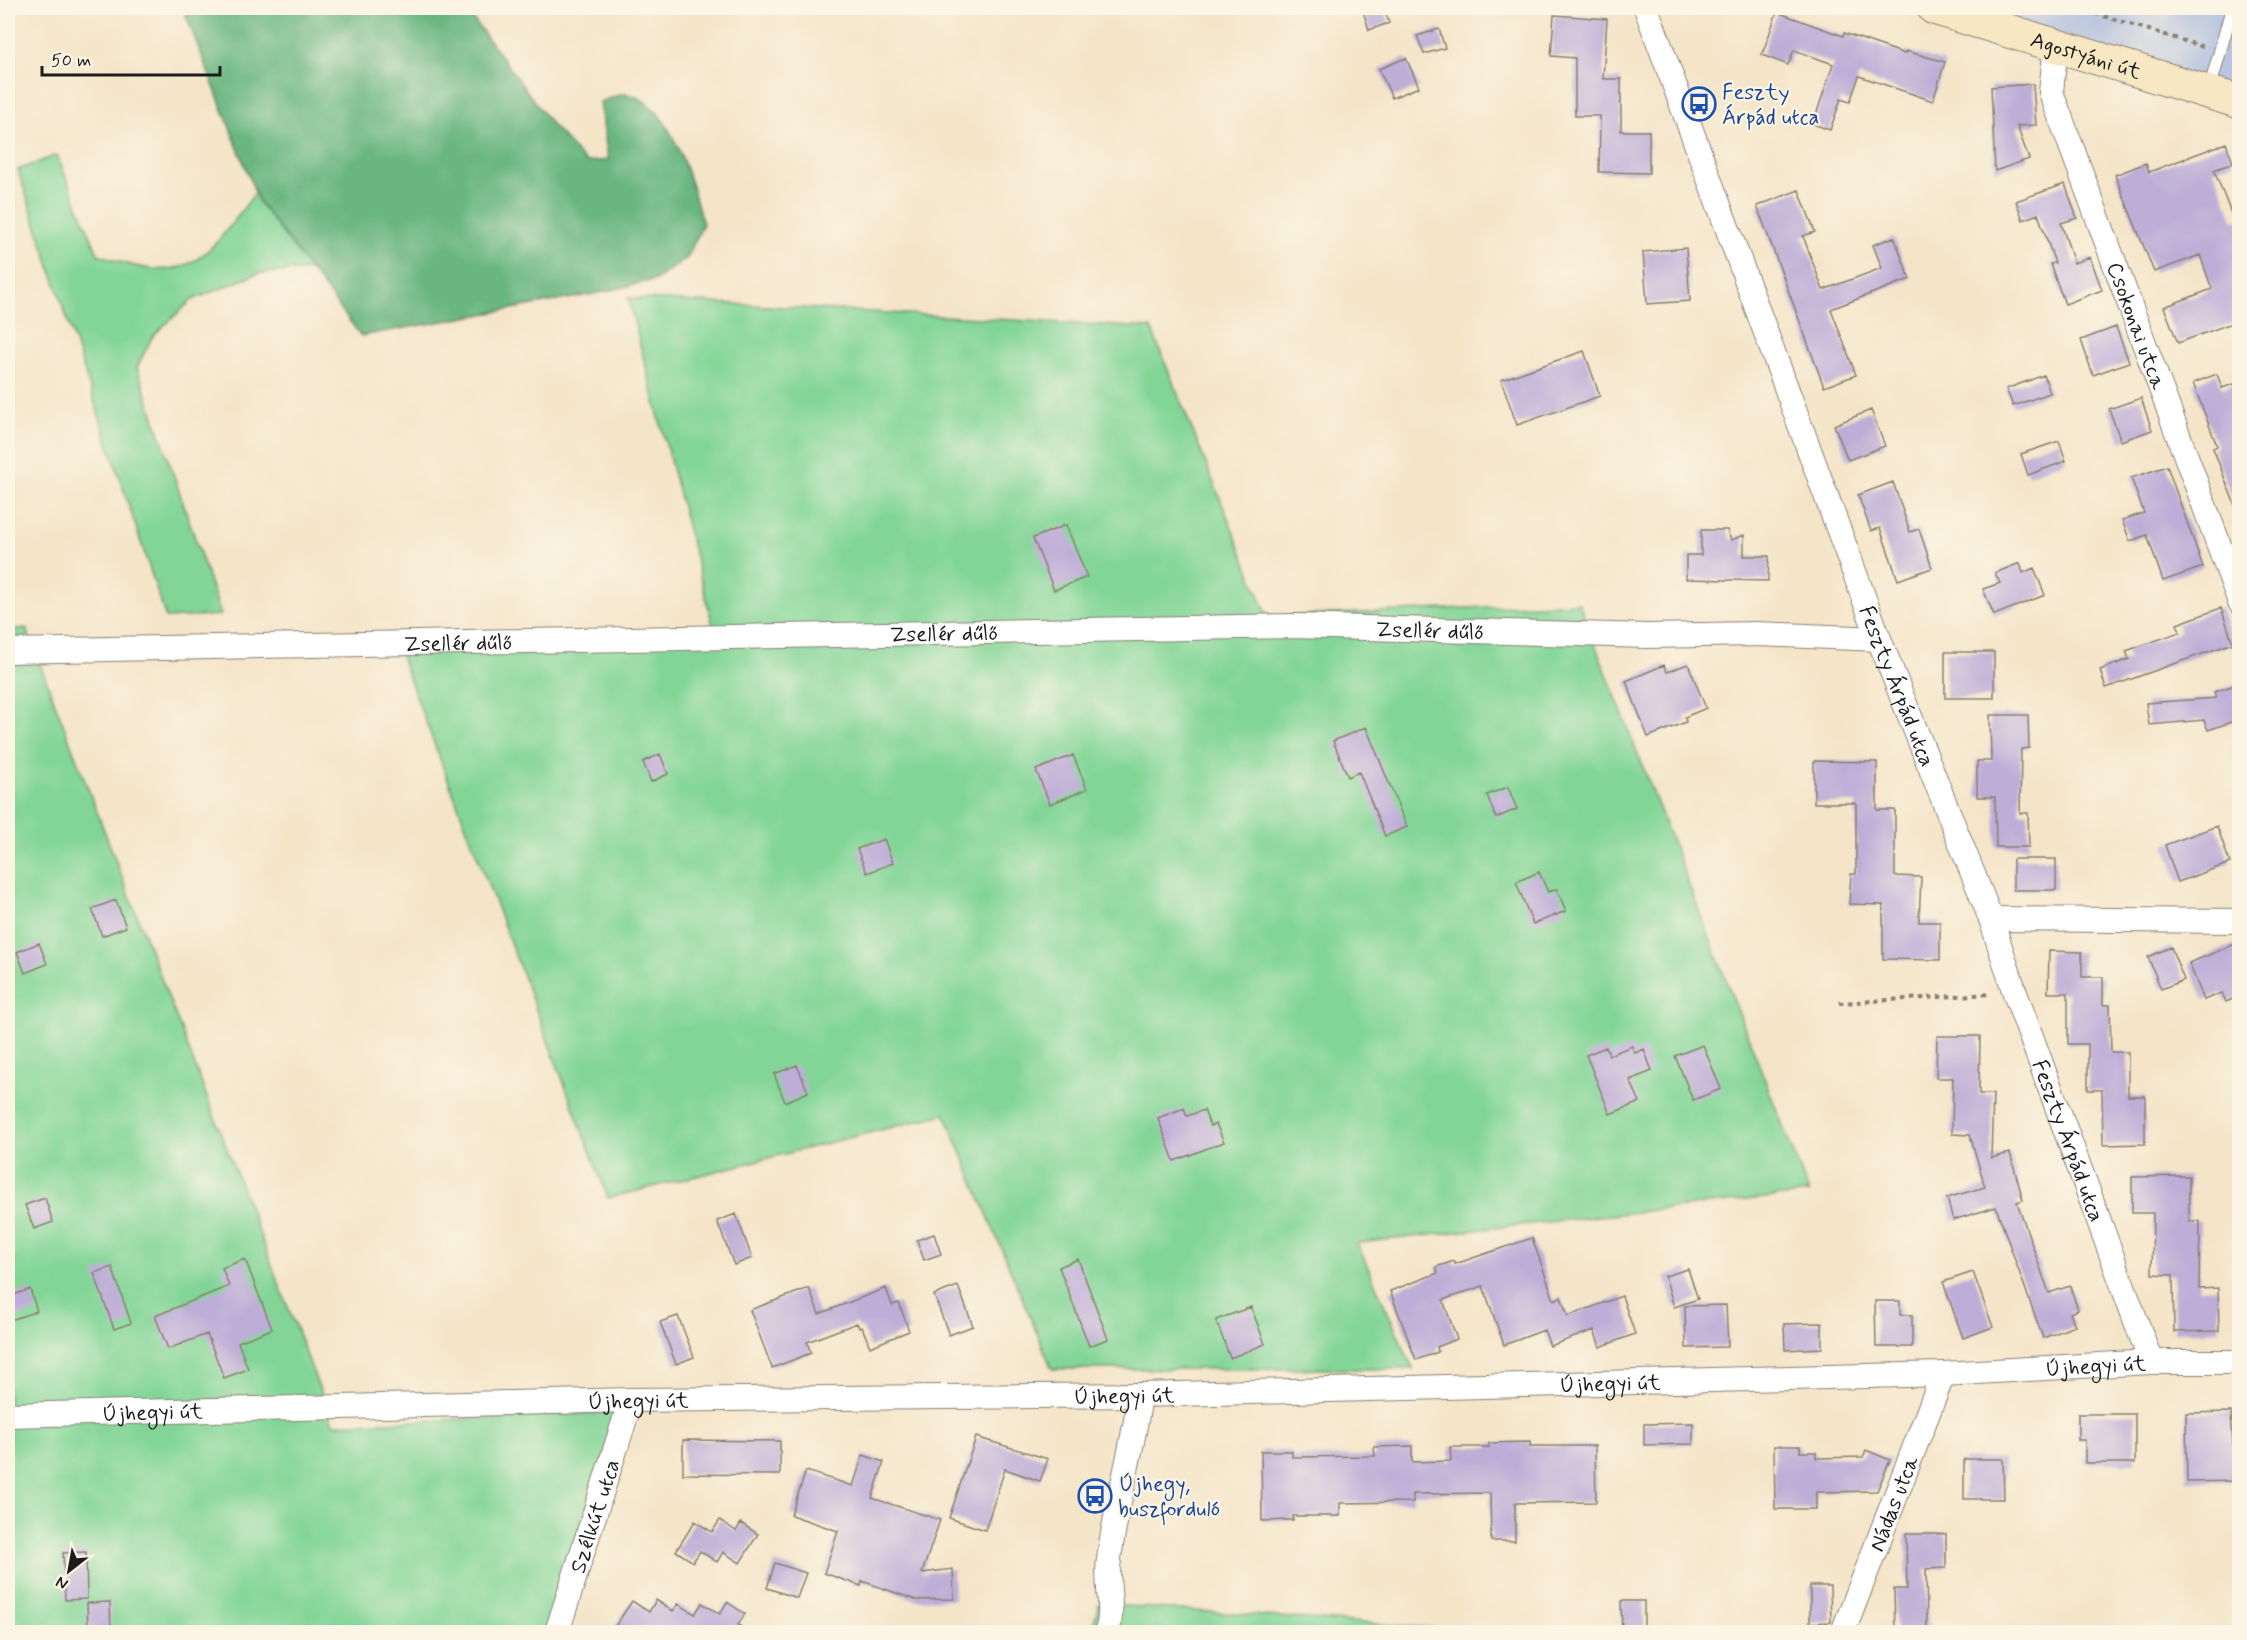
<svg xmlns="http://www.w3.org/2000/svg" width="2247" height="1640" font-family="Mynerve,sans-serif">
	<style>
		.industrial { fill: #b9c5de }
		.green { fill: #82d597; stroke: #4f785a; stroke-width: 1.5 }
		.forest { fill: #69b680; stroke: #42694e; stroke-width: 1.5 }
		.building { fill: #beadd7 }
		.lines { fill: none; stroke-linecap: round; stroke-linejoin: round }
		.lane-casing { stroke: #888072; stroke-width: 14 }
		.street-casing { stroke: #888072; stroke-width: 26 }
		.secondary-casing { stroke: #888072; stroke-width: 35 }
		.path { stroke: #888072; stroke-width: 4; stroke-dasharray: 4.5 4.5; stroke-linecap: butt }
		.lane { stroke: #fff; stroke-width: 12 }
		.street { stroke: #fff; stroke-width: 24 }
		.secondary { stroke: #f7e8c3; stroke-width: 33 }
		.labels { text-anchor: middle; stroke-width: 4.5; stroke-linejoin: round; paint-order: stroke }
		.street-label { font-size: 22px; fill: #1c1c1c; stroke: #fcf5e5 }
		.transit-label { font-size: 22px; fill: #164399; stroke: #fcf5e5; text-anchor: start }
	</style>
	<rect width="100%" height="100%" fill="#fcf5e5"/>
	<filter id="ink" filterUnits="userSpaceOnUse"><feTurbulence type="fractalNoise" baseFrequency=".0167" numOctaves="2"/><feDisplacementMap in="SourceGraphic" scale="12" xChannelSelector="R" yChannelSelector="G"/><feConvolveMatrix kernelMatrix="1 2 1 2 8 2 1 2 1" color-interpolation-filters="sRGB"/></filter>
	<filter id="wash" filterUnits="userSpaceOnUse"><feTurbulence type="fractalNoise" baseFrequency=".008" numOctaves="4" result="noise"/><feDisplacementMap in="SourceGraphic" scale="24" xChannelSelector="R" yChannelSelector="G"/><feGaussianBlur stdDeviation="1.35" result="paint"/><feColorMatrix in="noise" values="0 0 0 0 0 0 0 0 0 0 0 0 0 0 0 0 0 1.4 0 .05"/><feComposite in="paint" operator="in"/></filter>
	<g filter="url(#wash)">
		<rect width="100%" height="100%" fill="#f4e5c9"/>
		<!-- industrial -->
		<path class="industrial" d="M 1934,8 L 2239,8 L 2239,102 Z"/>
		<!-- green -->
		<path class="green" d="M 57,155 L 98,254 C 188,289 203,263 255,193 L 259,202 L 311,270 L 259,273 L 192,300 L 153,336 L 137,367 L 221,615 L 166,618 L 18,170 Z
			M 628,298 L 1151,328 L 1268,617 L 1579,603 L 1809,1193 L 1357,1243 L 1413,1369 L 1052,1369 L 945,1114 L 608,1198 L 398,649 L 716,637 Z
			M 26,628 L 333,1424 L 629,1412 L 557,1632 L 8,1632 L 8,630 Z
			M 1099,1604 L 1460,1630 L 1459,1632 L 1091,1632 Z"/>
		<!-- forest -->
		<path class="forest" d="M 183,8 L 465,8 L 552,125 L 586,162 L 608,160 L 600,102 C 607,100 619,93 626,94 C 673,101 691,185 703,224 L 687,258 L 655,280 L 589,295 L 361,336 L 259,202 Z"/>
		<g id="blocks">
			<!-- building -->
			<path class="building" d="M 1374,8 L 1384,8 L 1389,23 L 1369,30 L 1363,11 Z
				M 1777,12 L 1843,36 L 1844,33 L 1905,54 L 1906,51 L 1945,62 L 1933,101 L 1859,76 L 1850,102 L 1841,99 L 1830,130 L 1813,124 L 1833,64 L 1794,50 L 1788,65 L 1762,55 Z
				M 1554,15 L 1607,19 L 1603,79 L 1621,79 L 1621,131 L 1649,131 L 1649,173 L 1599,172 L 1600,116 L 1575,116 L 1575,58 L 1551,56 Z
				M 1439,29 L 1445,48 L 1424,54 L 1417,36 Z
				M 1406,58 L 1419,87 L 1392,98 L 1379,69 Z
				M 2033,84 L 2036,125 L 2017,126 L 2029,159 L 1995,171 L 1991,87 Z
				M 2226,143 L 2233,163 L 2214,170 L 2234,221 L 2240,219 L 2240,320 L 2178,343 L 2164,307 L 2212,289 L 2200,255 L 2154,272 L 2115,175 L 2146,163 L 2149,172 Z
				M 2065,184 L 2077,218 L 2061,223 L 2074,263 L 2090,257 L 2102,290 L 2065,304 L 2050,264 L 2055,263 L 2038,214 L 2023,220 L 2016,201 Z
				M 1799,190 L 1815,232 L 1803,236 L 1823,290 L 1882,268 L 1873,245 L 1894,237 L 1910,279 L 1831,309 L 1856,375 L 1824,387 L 1757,206 Z
				M 1686,248 L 1690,301 L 1647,304 L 1643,252 Z
				M 2116,327 L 2129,362 L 2093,375 L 2081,340 Z
				M 1584,351 L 1600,396 L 1517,425 L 1501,380 Z
				M 2217,374 L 2222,388 L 2240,382 L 2238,513 L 2213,448 L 2217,446 L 2193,383 Z
				M 2044,375 L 2050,393 L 2013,406 L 2006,389 Z
				M 2141,398 L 2152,430 L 2121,441 L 2109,409 Z
				M 1871,410 L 1885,446 L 1848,460 L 1834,425 Z
				M 2059,441 L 2066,461 L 2028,475 L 2021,454 Z
				M 2167,466 L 2203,567 L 2163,581 L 2147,535 L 2130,541 L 2122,520 L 2144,513 L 2131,478 Z
				M 1893,482 L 1910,532 L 1919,529 L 1932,568 L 1898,580 L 1880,528 L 1871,531 L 1858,495 Z
				M 1066,525 L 1087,577 L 1054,590 L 1033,538 Z
				M 1701,530 L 1727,530 L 1731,540 L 1744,535 L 1744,556 L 1769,556 L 1768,581 L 1686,579 L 1686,555 L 1701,555 Z
				M 2020,563 L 2023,573 L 2034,568 L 2045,595 L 1994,615 L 1983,589 L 2000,583 L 1995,573 Z
				M 2221,608 L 2233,643 L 2106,688 L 2100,670 L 2129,659 L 2126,651 L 2180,632 L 2177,624 Z
				M 1945,652 L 1994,652 L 1994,698 L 1945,698 Z
				M 1688,664 L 1706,708 L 1685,717 L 1686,722 L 1648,737 L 1626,681 L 1664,665 L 1667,672 Z
				M 2240,683 L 2240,719 L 2208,730 L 2204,720 L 2149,725 L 2146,703 L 2216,698 L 2214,692 Z
				M 1990,715 L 2028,715 L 2029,748 L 2021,749 L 2020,813 L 2028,813 L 2029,847 L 1996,847 L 1995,797 L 1977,797 L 1977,761 L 1991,761 Z
				M 1366,727 L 1407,827 L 1385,836 L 1359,772 L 1348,777 L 1333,741 Z
				M 660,754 L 668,774 L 651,782 L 643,762 Z
				M 1073,755 L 1087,789 L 1050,804 L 1036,770 Z
				M 1814,761 L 1877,762 L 1877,810 L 1895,810 L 1895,876 L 1921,877 L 1919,922 L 1940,922 L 1940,960 L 1883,959 L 1883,905 L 1849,904 L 1851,874 L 1856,874 L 1856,803 L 1814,803 Z
				M 1508,787 L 1517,809 L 1496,818 L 1487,795 Z
				M 2217,826 L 2230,863 L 2178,882 L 2165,845 Z
				M 884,839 L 893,863 L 867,873 L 857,849 Z
				M 2013,859 L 2056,859 L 2056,890 L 2013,890 Z
				M 1539,872 L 1548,892 L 1557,889 L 1566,911 L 1533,924 L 1516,882 Z
				M 116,900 L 126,927 L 102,936 L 92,909 Z
				M 2240,942 L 2240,996 L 2226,1002 L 2222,993 L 2204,1000 L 2189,963 Z
				M 39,943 L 47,964 L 25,973 L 17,952 Z
				M 2171,947 L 2184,980 L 2161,989 L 2148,957 Z
				M 2049,951 L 2082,952 L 2082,977 L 2103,977 L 2103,1005 L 2110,1005 L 2111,1052 L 2128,1052 L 2128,1096 L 2145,1096 L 2145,1144 L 2103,1145 L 2102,1090 L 2088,1090 L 2088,1044 L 2068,1044 L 2068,993 L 2048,993 Z
				M 1937,1036 L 1980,1036 L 1979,1094 L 1993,1094 L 1991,1158 L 2010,1153 L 2023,1200 L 2017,1202 L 2049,1293 L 2070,1286 L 2078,1310 L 2070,1313 L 2075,1326 L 2043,1338 L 1996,1207 L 1953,1220 L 1947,1198 L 1985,1187 L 1970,1135 L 1952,1134 L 1953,1078 L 1936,1078 Z
				M 1703,1045 L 1721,1089 L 1693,1100 L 1675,1056 Z
				M 1632,1046 L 1635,1053 L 1644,1049 L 1652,1071 L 1630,1080 L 1640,1102 L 1610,1114 L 1586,1055 L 1606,1047 L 1609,1055 Z
				M 797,1065 L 808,1092 L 785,1102 L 774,1074 Z
				M 1184,1108 L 1187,1116 L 1204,1110 L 1210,1126 L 1216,1124 L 1224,1142 L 1174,1161 L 1158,1118 Z
				M 2189,1176 L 2189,1221 L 2200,1221 L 2199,1289 L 2218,1288 L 2219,1331 L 2174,1332 L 2173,1275 L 2152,1274 L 2153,1213 L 2132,1213 L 2132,1177 Z
				M 45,1198 L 53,1222 L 34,1229 L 25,1205 Z
				M 736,1214 L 752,1258 L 734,1265 L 717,1221 Z
				M 934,1234 L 941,1254 L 924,1260 L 917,1240 Z
				M 1532,1238 L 1554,1300 L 1561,1297 L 1568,1316 L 1622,1296 L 1635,1334 L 1600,1347 L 1594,1330 L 1550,1346 L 1544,1330 L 1504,1345 L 1483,1286 L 1443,1300 L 1457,1339 L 1437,1347 L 1438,1352 L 1416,1360 L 1390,1291 L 1438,1273 L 1436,1267 L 1454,1261 L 1455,1264 Z
				M 245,1259 L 272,1329 L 238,1342 L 248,1369 L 224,1378 L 207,1334 L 168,1349 L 155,1316 L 229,1286 L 222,1268 Z
				M 1078,1259 L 1108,1339 L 1089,1346 L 1059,1267 Z
				M 112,1267 L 131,1323 L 114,1329 L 94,1273 Z
				M 1688,1269 L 1698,1299 L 1674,1307 L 1665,1276 Z
				M 1973,1272 L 1993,1327 L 1963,1338 L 1943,1282 Z
				M 958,1286 L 973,1326 L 949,1335 L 934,1295 Z
				M 809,1288 L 819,1314 L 886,1288 L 892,1305 L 899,1303 L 909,1331 L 870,1347 L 862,1327 L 859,1328 L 857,1323 L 807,1342 L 811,1353 L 772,1368 L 750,1310 Z
				M 30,1289 L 37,1311 L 8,1321 L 8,1297 Z
				M 1875,1301 L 1900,1301 L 1900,1315 L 1912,1315 L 1912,1347 L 1876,1347 Z
				M 1726,1305 L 1728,1347 L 1686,1348 L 1685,1306 Z
				M 1251,1307 L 1265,1344 L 1230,1358 L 1216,1320 Z
				M 678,1316 L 694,1357 L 676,1364 L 660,1322 Z
				M 1822,1323 L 1822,1348 L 1785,1350 L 1784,1324 Z
				M 2231,1412 L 2235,1481 L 2187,1482 L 2186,1413 Z
				M 2078,1414 L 2135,1414 L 2135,1463 L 2085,1463 L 2085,1440 L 2078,1440 Z
				M 1693,1423 L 1693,1444 L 1644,1445 L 1644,1424 Z
				M 976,1437 L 1048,1459 L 1040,1481 L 1005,1469 L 985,1530 L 949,1518 Z
				M 683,1440 L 780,1441 L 780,1475 L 683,1474 Z
				M 1530,1442 L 1530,1446 L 1595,1446 L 1596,1502 L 1515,1503 L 1515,1541 L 1491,1541 L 1490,1493 L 1413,1494 L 1413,1502 L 1340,1503 L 1340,1516 L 1293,1516 L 1293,1520 L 1262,1521 L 1261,1451 L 1292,1451 L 1292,1457 L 1375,1456 L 1374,1447 L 1412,1446 L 1412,1462 L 1451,1461 L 1450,1447 L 1489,1447 L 1489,1443 Z
				M 1774,1446 L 1800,1446 L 1800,1452 L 1816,1452 L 1816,1458 L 1863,1457 L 1866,1450 L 1890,1460 L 1877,1491 L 1816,1492 L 1816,1509 L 1775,1509 Z
				M 863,1455 L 884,1462 L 872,1498 L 940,1520 L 922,1573 L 953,1569 L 954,1599 L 916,1600 L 862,1581 L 861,1586 L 824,1573 L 838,1531 L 791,1515 L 806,1471 L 853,1486 Z
				M 1964,1459 L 2003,1459 L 2004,1499 L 1964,1499 Z
				M 720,1520 L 736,1531 L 741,1523 L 758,1534 L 740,1563 L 723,1552 L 717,1562 L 700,1551 L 693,1562 L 676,1551 L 695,1521 L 712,1532 Z
				M 1906,1534 L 1946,1534 L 1946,1568 L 1926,1569 L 1927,1632 L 1895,1632 L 1894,1589 L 1907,1589 Z
				M 86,1552 L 87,1599 L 65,1600 L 63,1553 Z
				M 775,1563 L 806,1573 L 797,1598 L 767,1588 Z
				M 1810,1586 L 1830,1586 L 1831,1622 L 1810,1623 Z
				M 656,1600 L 673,1611 L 678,1604 L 695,1614 L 702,1603 L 720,1614 L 727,1602 L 745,1614 L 738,1625 L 750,1632 L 611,1632 L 632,1601 L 649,1612 Z
				M 1621,1601 L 1644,1601 L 1644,1632 L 1622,1632 Z
				M 110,1602 L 111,1632 L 88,1632 L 87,1603 Z"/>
		</g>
	</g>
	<g filter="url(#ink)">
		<use href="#blocks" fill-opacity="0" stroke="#888072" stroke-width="1.5"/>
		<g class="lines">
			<!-- lane casing -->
			<g class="lane-casing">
				<path id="lane" d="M 2209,91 L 2232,8"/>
			</g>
			<!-- street casing -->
			<g class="street-casing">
				<g id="street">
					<path id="s1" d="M 1646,8 L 1879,639 L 1991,919 L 2015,993 L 2151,1362"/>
					<path id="s2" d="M 2056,45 L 2051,92 L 2240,602"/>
					<path id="s3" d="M 8,651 L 1295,626 L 1647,636 L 1757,634 L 1879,639"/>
					<path d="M 1991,919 L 2240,921"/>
					<path id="s4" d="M 8,1415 L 631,1400 L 1140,1395 L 1943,1374 L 2151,1362 L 2240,1362"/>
					<path id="s5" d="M 557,1632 L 631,1400"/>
					<path d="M 1107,1632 C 1115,1608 1105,1584 1109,1559 C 1116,1503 1133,1450 1140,1395"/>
					<path id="s6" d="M 1843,1632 L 1943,1374"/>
				</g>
			</g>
			<!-- secondary casing -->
			<g class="secondary-casing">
				<g id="secondary">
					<path id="s7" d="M 1934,8 L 2240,102"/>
				</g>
			</g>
			<!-- path -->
			<path class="path" d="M 2078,8 L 2204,47
				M 1839,1003 L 1990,994"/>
			<!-- lane -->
			<use href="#lane" class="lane"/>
			<!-- street -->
			<use href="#street" class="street"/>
			<!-- secondary -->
			<use href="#secondary" class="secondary"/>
		</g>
	</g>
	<!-- icons -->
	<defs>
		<g id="bus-ring" transform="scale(1.725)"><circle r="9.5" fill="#fcf5e5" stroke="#1a4fb4" stroke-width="1.5"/><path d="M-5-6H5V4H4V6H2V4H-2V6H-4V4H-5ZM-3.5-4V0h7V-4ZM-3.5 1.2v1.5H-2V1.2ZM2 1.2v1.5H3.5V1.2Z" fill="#1a4fb4"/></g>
	</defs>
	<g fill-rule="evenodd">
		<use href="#bus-ring" x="1699" y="104"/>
		<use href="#bus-ring" x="1095" y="1496"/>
	</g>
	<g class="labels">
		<!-- street labels -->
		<g class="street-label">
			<text dy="8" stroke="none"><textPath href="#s7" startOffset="159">Agostyáni út</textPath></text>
			<text dy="8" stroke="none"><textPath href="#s2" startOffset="296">Csokonai utca</textPath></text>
			<text dy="8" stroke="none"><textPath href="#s3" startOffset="1422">Zsellér dűlő</textPath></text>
			<text dy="8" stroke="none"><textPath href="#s3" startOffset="936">Zsellér dűlő</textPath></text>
			<text dy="8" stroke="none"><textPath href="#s3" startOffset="450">Zsellér dűlő</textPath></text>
			<text dy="8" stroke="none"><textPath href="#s1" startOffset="723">Feszty Árpád utca</textPath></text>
			<text dy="8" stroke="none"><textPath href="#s1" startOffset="1209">Feszty Árpád utca</textPath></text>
			<text dy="8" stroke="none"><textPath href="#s4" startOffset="2088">Újhegyi út</textPath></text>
			<text dy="8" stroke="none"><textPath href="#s4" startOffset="1602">Újhegyi út</textPath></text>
			<text dy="8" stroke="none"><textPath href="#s4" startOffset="1116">Újhegyi út</textPath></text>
			<text dy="8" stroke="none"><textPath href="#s4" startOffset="630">Újhegyi út</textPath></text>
			<text dy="8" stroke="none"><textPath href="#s4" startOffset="144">Újhegyi út</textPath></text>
			<text dy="8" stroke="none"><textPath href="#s6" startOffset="138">Nádas utca</textPath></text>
			<text dy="8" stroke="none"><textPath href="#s5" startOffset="122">Szélkút utca</textPath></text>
		</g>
		<!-- transit labels -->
		<g class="transit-label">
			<text x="1722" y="99">Feszty<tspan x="1722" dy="25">Árpád utca</tspan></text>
			<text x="1118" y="1491">Újhegy,<tspan x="1118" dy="25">buszforduló</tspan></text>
		</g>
	</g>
	<!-- margin -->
	<rect width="2247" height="1640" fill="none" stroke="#fcf5e5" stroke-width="30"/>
	<!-- north arrow -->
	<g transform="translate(69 1571) rotate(211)" stroke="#fcf5e5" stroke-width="4.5" paint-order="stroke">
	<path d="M0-4.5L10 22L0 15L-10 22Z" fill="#1c1c1c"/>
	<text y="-9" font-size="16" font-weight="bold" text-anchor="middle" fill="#1c1c1c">N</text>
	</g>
	<!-- scale -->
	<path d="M42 66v9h178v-9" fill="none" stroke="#1c1c1c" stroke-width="3"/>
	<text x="51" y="66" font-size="18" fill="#1c1c1c" stroke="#fcf5e5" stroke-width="4.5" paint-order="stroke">50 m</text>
</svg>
